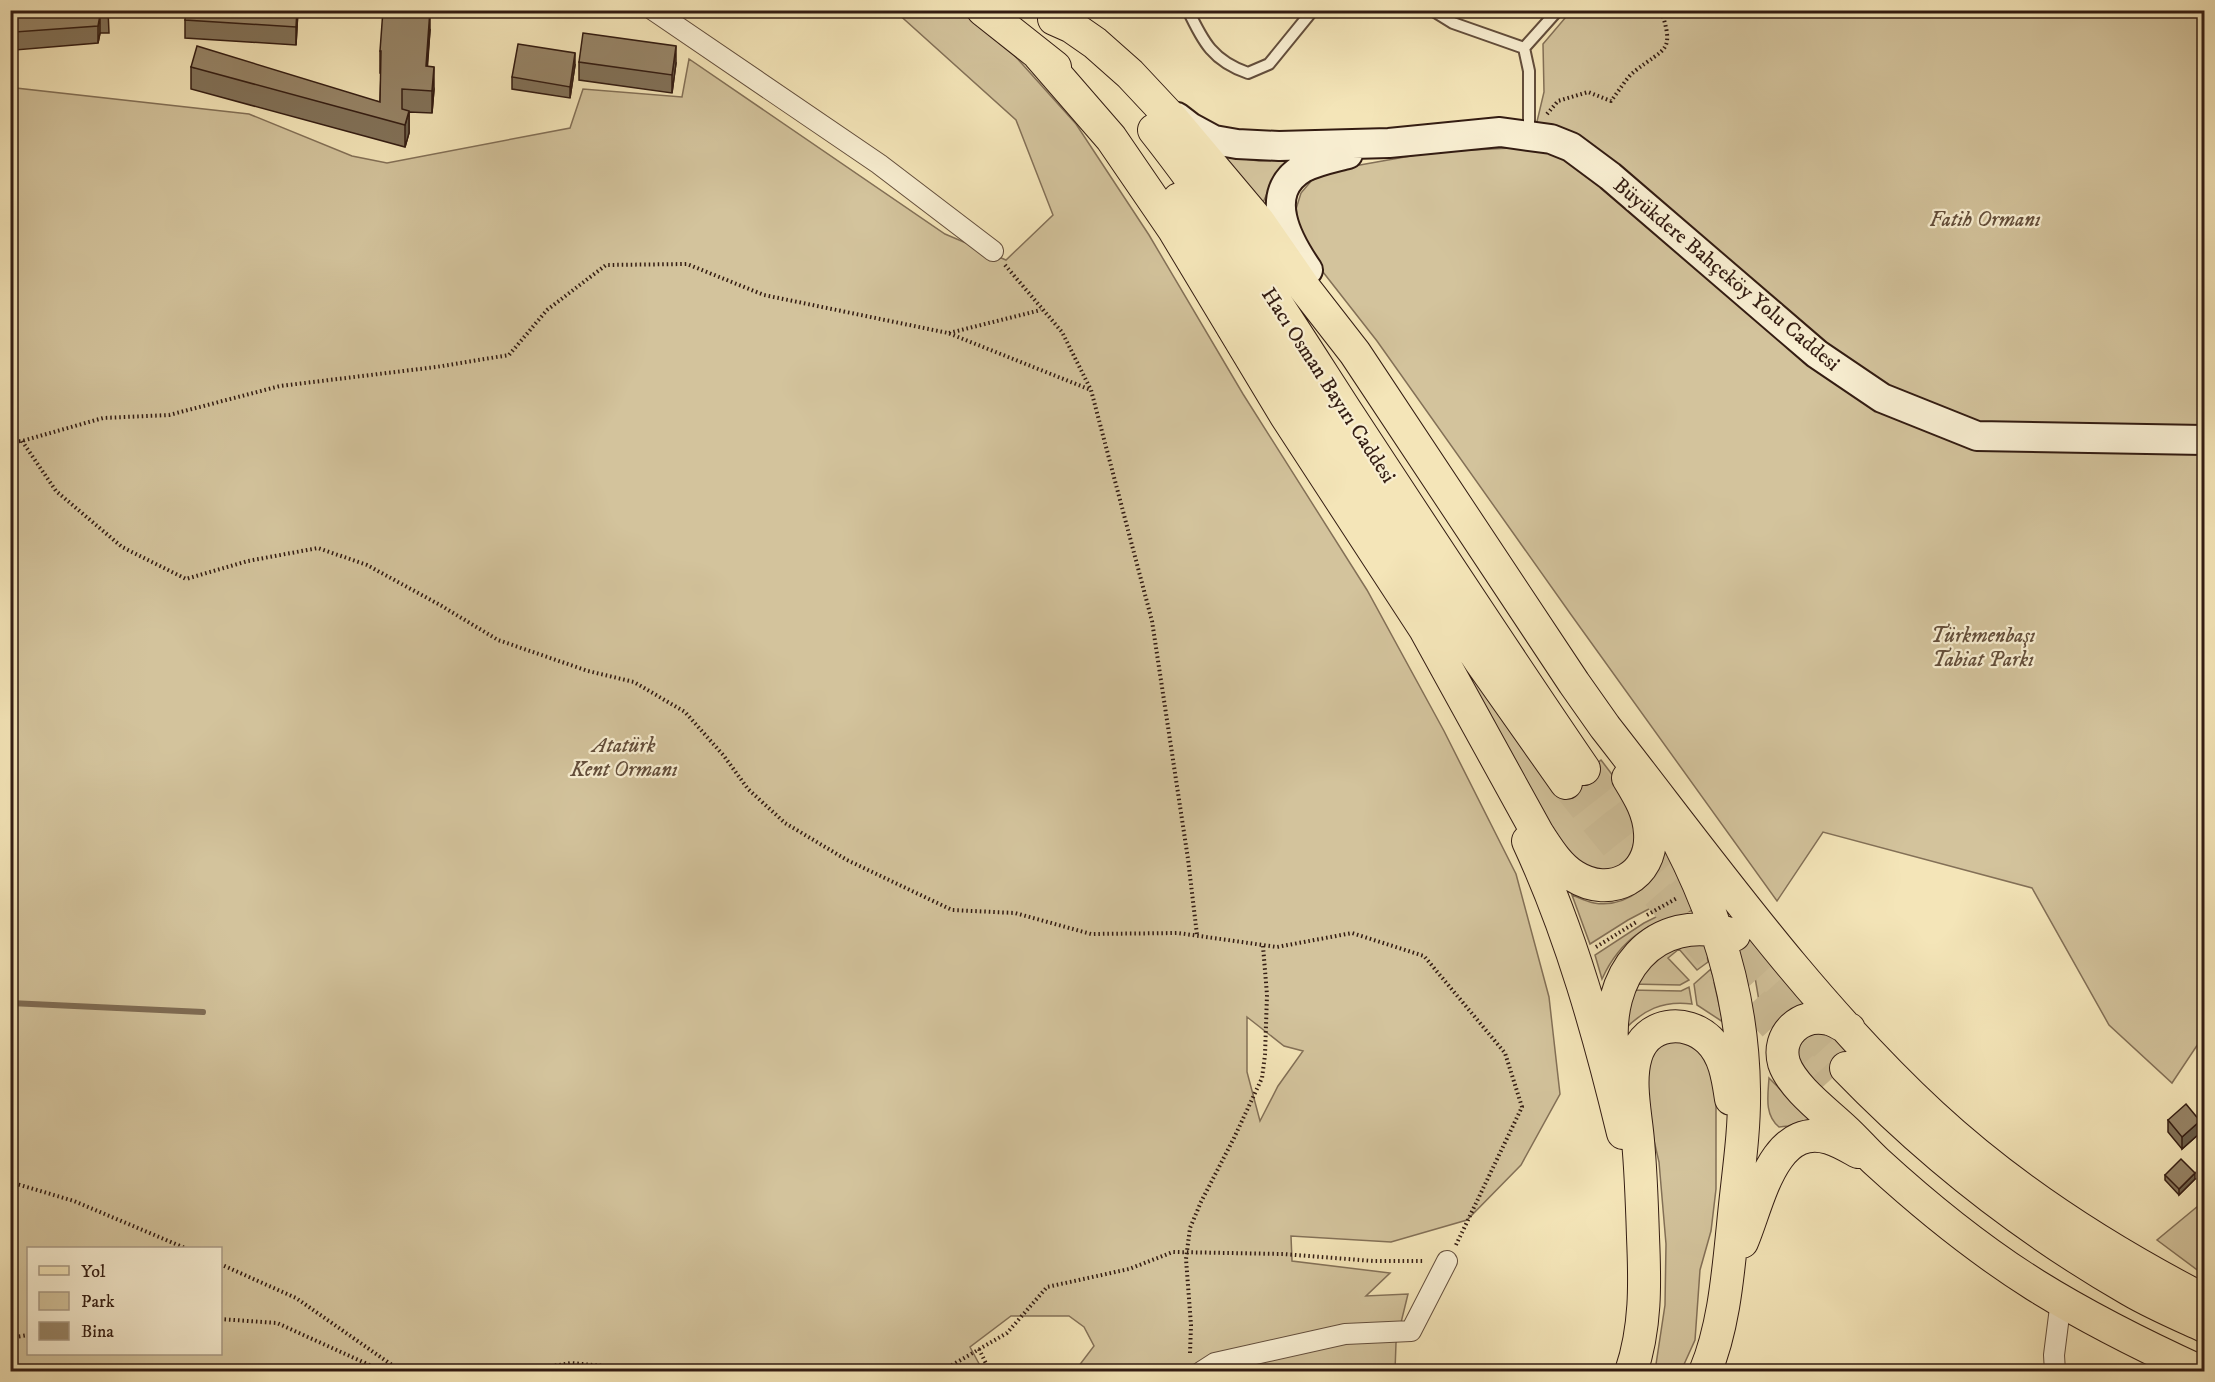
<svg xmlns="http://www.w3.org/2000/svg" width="2215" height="1382" font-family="'IM FELL DW Pica',serif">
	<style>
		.green { fill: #d3c39c; stroke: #837057; stroke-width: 1.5; fill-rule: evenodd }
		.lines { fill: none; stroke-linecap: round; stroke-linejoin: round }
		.stream { stroke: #7f6c54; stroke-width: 6 }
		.primary-tunnel { stroke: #cdbd97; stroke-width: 32; stroke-dasharray: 32 16; stroke-linecap: butt }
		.service-casing { stroke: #634e3c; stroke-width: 14 }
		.minor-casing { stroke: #634e3c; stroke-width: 22 }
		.secondary-casing { stroke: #331c12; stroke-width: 32 }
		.primary-casing { stroke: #331c12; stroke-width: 34 }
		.path { stroke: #331c12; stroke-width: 4; stroke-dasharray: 1.5 3; stroke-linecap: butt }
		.service { stroke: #f8eed1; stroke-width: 10 }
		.minor { stroke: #f8eed1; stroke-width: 20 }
		.secondary { stroke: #f8eed1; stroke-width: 28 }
		.primary { stroke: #f4e5b8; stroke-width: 32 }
		.path-bridge { stroke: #331c12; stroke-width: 4; stroke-dasharray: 1.5 3; stroke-linecap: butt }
		.wall { fill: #827259; stroke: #331c12; stroke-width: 1.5 }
		.shaded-wall { fill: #6a5d49; stroke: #331c12; stroke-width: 1.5 }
		.building { fill: #978568; stroke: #331c12; stroke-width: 1.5 }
		.labels { text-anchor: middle; stroke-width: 4.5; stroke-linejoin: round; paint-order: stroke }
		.park-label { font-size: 21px; font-style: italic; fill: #634e3b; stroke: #f8eed1 }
		.street-label { font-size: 21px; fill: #331c12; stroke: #f8eed1 }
	</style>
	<rect width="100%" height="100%" fill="#f4e5b8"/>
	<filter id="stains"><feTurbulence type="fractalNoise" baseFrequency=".00333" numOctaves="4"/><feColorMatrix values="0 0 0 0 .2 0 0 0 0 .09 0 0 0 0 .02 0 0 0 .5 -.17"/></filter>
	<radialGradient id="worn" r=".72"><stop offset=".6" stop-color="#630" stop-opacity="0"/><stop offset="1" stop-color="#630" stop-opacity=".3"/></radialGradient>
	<!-- green -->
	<path class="green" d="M 895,11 L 960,11 L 1015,56 L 1076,124 L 1149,235 L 1243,394 L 1367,590 L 1444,731 L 1516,874 L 1549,997 L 1560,1094 L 1521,1165 L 1467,1220 L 1391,1242 L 1291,1236 L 1292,1261 L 1390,1273 L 1366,1296 L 1408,1294 L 1396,1343 L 1395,1371 L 1215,1372 L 1201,1366 L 1190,1371 L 1075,1371 L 1094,1346 L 1084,1327 L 1069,1316 L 1011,1316 L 970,1347 L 983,1371 L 11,1371 L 10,35 L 16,88 L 249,114 L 352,156 L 387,163 L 570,128 L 583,89 L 682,97 L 689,59 L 945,234 L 1006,260 L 1053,215 L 1016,120 ZM 1247,1017 L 1284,1046 L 1303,1051 L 1278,1086 L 1260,1121 L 1247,1072 ZM 28,1248 L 220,1248 L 220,1354 L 28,1354 Z
		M 1571,11 L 2204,11 L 2204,1035 L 2172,1083 L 2109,1025 L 2032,888 L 1823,832 L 1777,901 L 1572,616 L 1377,341 L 1323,272 L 1299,228 L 1296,209 L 1301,193 L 1312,180 L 1343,168 L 1433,152 L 1531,147 L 1544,92 L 1543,44 Z
		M 1223,156 L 1259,161 L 1288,160 L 1275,175 L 1262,205 Z
		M 1447,640 L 1559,793 L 1601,760 C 1614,777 1628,794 1634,815 C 1641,840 1627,879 1595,871 C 1580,867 1569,854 1558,843 L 1490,714 Z
		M 1669,850 L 1687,889 L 1628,920 L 1590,944 L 1572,895 C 1579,898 1587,902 1594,903 C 1628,909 1659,880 1669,850 Z
		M 1690,900 L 1694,910 C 1651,921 1621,937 1602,979 L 1595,955 L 1644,923 Z
		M 1705,943 L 1708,962 L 1697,970 L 1679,949 L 1668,958 L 1689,980 L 1680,985 L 1631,984 L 1664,948 Z
		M 1751,954 C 1772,961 1785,980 1799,996 L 1772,1016 L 1764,1030 Z
		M 1711,969 L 1723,1022 L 1697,1005 L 1694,984 Z
		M 1689,987 L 1692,1004 C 1663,1000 1643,1010 1623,1031 L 1629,990 L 1681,991 Z
		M 1819,1028 L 1852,1050 L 1814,1082 L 1799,1062 L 1795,1043 Z
		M 1669,1036 L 1701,1046 L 1716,1086 L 1716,1189 L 1711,1231 L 1700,1270 L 1695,1340 L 1681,1371 L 1655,1371 L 1665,1305 L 1666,1244 L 1659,1162 L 1643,1092 L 1653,1043 Z
		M 1769,1078 L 1793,1102 L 1814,1118 L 1788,1126 L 1779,1127 C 1764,1115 1768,1095 1769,1078 Z
		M 2204,1201 L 2204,1275 L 2157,1240 Z"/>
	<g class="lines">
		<!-- stream -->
		<path class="stream" d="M 10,1003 L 203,1012"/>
		<!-- primary-tunnel -->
		<path class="primary-tunnel" d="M 1584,769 L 1653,857 L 1846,1068
			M 1566,783 C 1648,888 1737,985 1827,1083"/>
		<!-- service casing -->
		<g class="service-casing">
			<path id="service" d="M 1188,10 C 1203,42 1213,61 1248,73 L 1269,64 L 1313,10
				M 1432,10 L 1453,23 L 1524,48 L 1529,71 L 1529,135
				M 323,11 L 340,10
				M 1524,48 L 1558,10"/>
		</g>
		<!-- minor casing -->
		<g class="minor-casing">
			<path id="minor" d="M 653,10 L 879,164 L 993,251
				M 1201,1372 L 1215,1363 L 1345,1334 L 1411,1331 L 1447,1261
				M 2055,1372 L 2054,1355 L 2061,1300"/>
		</g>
		<!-- secondary casing -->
		<g class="secondary-casing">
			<path id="secondary" d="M 1177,117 L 1190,127 L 1214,140 L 1237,144 L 1279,146 L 1389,143 L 1500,132 L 1551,139 L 1571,147 L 1610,176 L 1817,354 L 1882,398 L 1977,436 L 2204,440
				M 1308,270 C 1288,241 1261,193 1303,168 C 1317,161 1333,158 1348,154"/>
		</g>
		<!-- primary casing -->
		<g class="primary-casing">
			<path id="primary" d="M 983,10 L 1055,67
				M 1054,19 L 1072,27 L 1095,43 L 1130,74 L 1174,121 L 1259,222 L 1306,290 L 1355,353 L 1574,683 L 1605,727 C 1709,860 1808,1000 1932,1115 C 2013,1190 2107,1250 2204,1300
				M 1039,55 L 1111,138 L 1174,230 L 1286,416 L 1425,629 L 1538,834 C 1548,849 1558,866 1574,876 C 1610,899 1653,877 1650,833 C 1649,812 1639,796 1628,778
				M 1154,130 C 1225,220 1286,318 1348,414 C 1426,533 1504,652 1584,769
				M 1179,199 L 1480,661 L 1566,783
				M 1528,841 C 1571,934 1599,1034 1623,1133
				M 1678,841 C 1718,918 1743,1002 1744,1089 C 1745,1134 1737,1180 1733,1225 C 1728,1273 1724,1327 1705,1372
				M 1849,1029 C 1842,1025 1836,1021 1829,1019 C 1801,1012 1776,1035 1784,1063 C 1792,1087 1826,1112 1845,1130 C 1856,1140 1866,1152 1877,1162 C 1924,1205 1981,1251 2035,1285 C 2088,1318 2144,1346 2201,1372
				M 1613,1053 C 1603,976 1652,909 1734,935
				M 1846,1068 C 1930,1155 2026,1230 2130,1290 C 2154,1304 2180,1315 2204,1326
				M 1742,1242 C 1758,1206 1772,1121 1829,1138 C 1839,1141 1849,1147 1858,1152
				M 1631,1372 C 1646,1328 1645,1283 1643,1237 C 1642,1205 1641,1173 1638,1141 C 1636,1115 1628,1082 1636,1056 C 1646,1022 1686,1018 1709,1040 C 1725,1055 1728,1079 1731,1099"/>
		</g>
		<!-- path -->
		<path class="path" d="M 1547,114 L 1558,101 L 1588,92 L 1611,101 C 1619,91 1626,78 1635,71 C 1665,47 1675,53 1661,10
			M 1005,265 L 1062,332 L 1091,390 L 1152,621 L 1188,859 L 1197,935
			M 949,333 L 1041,310
			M 22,441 L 56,491 L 122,547 L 186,579 L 248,561 L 318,548 L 367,565 L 440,605 L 498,640 L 588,671 L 634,682 L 685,712 L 724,756 L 748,789 L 785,823 L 847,860 L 952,910 L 1015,913 L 1091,934 L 1178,933 L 1277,947 L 1352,933 L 1424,956 L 1505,1053 L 1522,1107 L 1456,1245
			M 10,442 L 22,441 L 103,418 L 169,415 L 280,386 L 436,367 L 509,355 L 547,310 L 606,265 L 687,264 L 764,295 L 948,333 L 1091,390
			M 1647,915 L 1677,898
			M 1596,947 L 1638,921
			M 10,1182 L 74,1201 L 185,1248
			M 220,1264 L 296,1298 L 402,1372
			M 220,1319 L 277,1323 L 385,1372
			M 10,1338 L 28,1335
			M 979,1349 L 990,1372
			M 515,1372 L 571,1363 L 671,1372
			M 940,1372 L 1007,1333 L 1047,1287 L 1129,1269 L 1173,1252 L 1283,1254 L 1373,1261 L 1425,1261"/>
		<!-- service -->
		<use href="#service" class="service"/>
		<!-- minor -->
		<use href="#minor" class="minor"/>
		<!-- secondary -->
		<use href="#secondary" class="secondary"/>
		<!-- primary -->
		<use href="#primary" class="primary"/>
		<!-- path-bridge -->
		<path class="path-bridge" d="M 1190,1353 L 1191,1325 L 1186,1259 L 1190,1228 L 1201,1202 L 1234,1138 L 1262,1078 L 1265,1055 L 1267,995 L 1263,946"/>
	</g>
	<!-- wall -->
	<path class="wall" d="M 12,10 L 108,10 L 109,33 L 100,33 L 98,43 L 15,50 Z
		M 298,10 L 296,45 L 185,38 L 185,20 Z
		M 430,30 L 427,66 L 434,89 L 432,113 L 409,112 L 409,133 L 405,147 L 191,89 L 191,67 L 380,102 L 381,73 L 380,73 L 380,51 Z
		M 579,62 L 676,63 L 672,93 L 579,80 Z
		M 575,65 L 570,98 L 512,89 L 512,77 Z
		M 2168,1120 L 2200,1133 L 2182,1149 L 2168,1132 Z
		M 2165,1175 L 2195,1179 L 2179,1195 L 2165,1180 Z"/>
	<!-- shaded-wall -->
	<path class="shaded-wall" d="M 297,10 L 298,10 L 296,45 L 296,27 Z
		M 430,10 L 430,30 L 426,88 L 426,66 Z
		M 100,15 L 100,33 L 98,43 L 98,26 Z
		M 676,46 L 676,63 L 672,93 L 672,75 Z
		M 575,53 L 575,65 L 570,98 L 570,87 Z
		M 434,67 L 434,89 L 432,113 L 432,91 Z
		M 409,111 L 409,133 L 405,147 L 405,125 Z
		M 2200,1121 L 2200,1133 L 2182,1149 L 2182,1137 Z
		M 2195,1173 L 2195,1179 L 2179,1195 L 2179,1189 Z"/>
	<!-- building -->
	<path class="building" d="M 13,10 L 108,10 L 109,16 L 100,15 L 98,26 L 15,32 Z
		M 186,10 L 297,10 L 296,27 L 185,20 Z
		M 383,10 L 430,10 L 426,66 L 434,67 L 432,91 L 402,89 L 402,109 L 409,111 L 405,125 L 191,67 L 197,46 L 380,102 L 381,51 L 380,51 Z
		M 583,33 L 676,46 L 672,75 L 579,62 Z
		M 518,44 L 575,53 L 570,87 L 512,77 Z
		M 2186,1104 L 2200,1121 L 2182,1137 L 2168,1120 Z
		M 2181,1159 L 2195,1173 L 2179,1189 L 2165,1175 Z"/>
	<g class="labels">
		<!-- park labels -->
		<g class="park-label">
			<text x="1985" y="226">Fatih Ormanı</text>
			<text x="1983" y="642">Türkmenbaşı<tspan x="1983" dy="24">Tabiat Parkı</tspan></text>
			<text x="624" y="752">Atatürk<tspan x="624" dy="24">Kent Ormanı</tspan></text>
		</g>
		<!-- street labels -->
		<g class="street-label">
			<text transform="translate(1727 274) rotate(40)" y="7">Büyükdere Bahçeköy Yolu Caddesi</text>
			<text transform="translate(1329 385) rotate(57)" y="7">Hacı Osman Bayırı Caddesi</text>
		</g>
	</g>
	<!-- margin -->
	<rect width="2215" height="1382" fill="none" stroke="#f4e5b8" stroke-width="36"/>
	<rect x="12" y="12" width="2191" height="1358" fill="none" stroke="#331c12" stroke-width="3"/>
	<rect x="18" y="18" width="2179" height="1346" fill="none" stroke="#331c12" stroke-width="1.5"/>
	<!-- legend -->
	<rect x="27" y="1247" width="195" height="108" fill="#f8eed1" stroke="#a99a85" stroke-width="1.5"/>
	<rect x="39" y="1266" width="30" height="9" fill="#f4e5b8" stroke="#a99a85" stroke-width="1.5"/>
	<text x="81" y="1277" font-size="18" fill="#331c12">Yol</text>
	<rect x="39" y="1292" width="30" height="18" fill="#d3c39c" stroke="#a99a85" stroke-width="1.5"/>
	<text x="81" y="1307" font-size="18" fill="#331c12">Park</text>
	<rect x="39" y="1322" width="30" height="18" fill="#978568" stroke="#a99a85" stroke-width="1.5"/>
	<text x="81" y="1337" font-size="18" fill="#331c12">Bina</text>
	<rect width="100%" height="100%" filter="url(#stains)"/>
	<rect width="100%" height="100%" fill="url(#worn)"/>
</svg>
